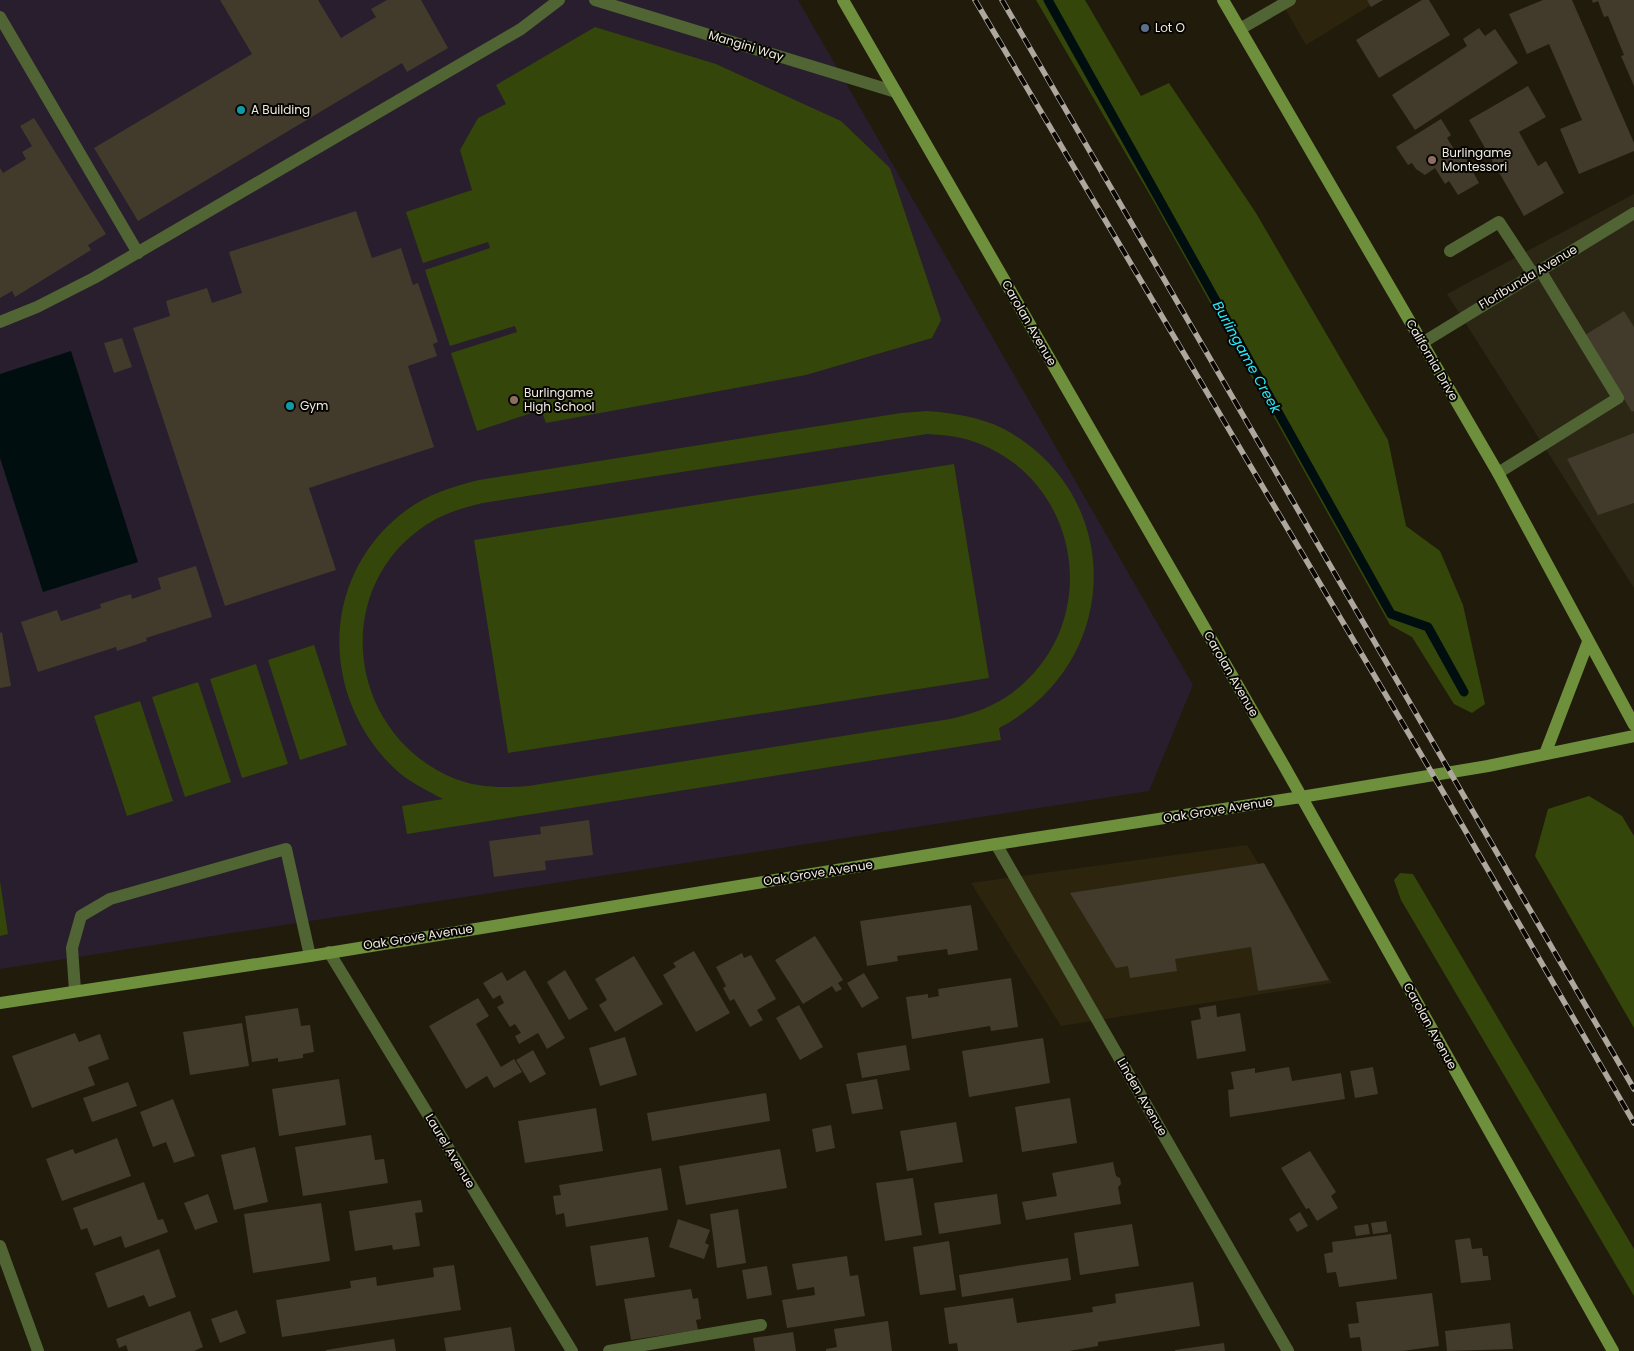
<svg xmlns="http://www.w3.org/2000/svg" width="1634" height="1351" font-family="Poppins,sans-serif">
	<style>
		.built { fill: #2d240e }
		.industrial { fill: #2c2615 }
		.education { fill: #281e2d }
		.green { fill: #344609; fill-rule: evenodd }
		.water { fill: #010e10 }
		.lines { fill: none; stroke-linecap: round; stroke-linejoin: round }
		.stream { stroke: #010e10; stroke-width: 9 }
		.building { fill: #423b2b }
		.lane { stroke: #506533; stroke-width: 12 }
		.street { stroke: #506533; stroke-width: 12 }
		.secondary { stroke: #6e8f3c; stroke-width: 12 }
		.rail-casing { stroke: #ada79d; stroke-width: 5.5 }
		.rail { stroke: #080602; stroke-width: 4; stroke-dasharray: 11; stroke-linecap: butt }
		.service-dot { fill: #5c6f8a; stroke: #080602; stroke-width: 2 }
		.culture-dot { fill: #0f9aa8; stroke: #080602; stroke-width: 2 }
		.education-dot { fill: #8d6e63; stroke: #080602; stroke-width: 2 }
		.labels { text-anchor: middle; stroke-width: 4; stroke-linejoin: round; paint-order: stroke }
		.poi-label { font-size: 12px; fill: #efeae1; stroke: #080602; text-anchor: start }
		.street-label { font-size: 12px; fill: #efeae1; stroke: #080602 }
		.water-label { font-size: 14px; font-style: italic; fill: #24ecfd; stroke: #080602 }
	</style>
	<rect width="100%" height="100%" fill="#211b0c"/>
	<!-- built -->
	<path class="built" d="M 1280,0 L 1379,0 L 1306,45 Z
		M 1247,845 L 1332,983 L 1061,1026 L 971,883 Z"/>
	<!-- industrial -->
	<path class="industrial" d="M 1634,194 L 1634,588 L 1447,294 Z"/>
	<!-- education -->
	<path class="education" d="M 0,0 L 798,0 L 1193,685 L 1149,791 L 0,969 Z"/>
	<!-- green -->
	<path class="green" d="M 1036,0 L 1085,0 L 1141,96 L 1169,83 L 1256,213 L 1388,440 L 1406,526 L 1440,551 L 1463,605 L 1485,704 L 1472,713 L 1454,704 L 1412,637 L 1390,625 L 1154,202 Z
		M 595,27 L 716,64 L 841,121 L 890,168 L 941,320 L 932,338 L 806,375 L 546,423 L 541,410 L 477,431 L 451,353 L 517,332 L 515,326 L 450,346 L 425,270 L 490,248 L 488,242 L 423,263 L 406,212 L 472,190 L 460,150 L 478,118 L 506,104 L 496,85 Z
		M 927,411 C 954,413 980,417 1004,429 C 1127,496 1122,664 999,728 L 1001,740 L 407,834 L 402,806 L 443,799 C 426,790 409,782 395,769 C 321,699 319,581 400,515 C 423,496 450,487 479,480 L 901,413 ZM 927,434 C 942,435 957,436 972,441 C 1082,478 1105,624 1012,693 C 993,707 972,714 950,719 L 528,786 C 503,788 477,788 453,778 C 343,731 329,578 436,519 C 451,511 467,507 483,503 Z
		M 954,464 L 989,678 L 508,753 L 474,540 Z
		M 314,645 L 347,745 L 300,760 L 268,660 Z
		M 256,664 L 288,764 L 242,778 L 210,679 Z
		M 198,682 L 231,782 L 185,797 L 152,697 Z
		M 140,701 L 173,801 L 127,816 L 94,716 Z
		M 1589,796 L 1622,816 L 1634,836 L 1634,1028 L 1535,856 L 1548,809 Z
		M 1400,873 L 1413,874 L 1634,1249 L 1634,1296 L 1401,900 L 1394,880 Z
		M 0,881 L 8,934 L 0,936 Z"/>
	<!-- water -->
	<path class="water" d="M 71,351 L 138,562 L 43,592 L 0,458 L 0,374 Z"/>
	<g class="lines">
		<!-- stream -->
		<path class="stream" d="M 1048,0 L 1391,614 L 1428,627 L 1464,692"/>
	</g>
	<!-- building -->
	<path class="building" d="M 220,0 L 318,0 L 341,38 L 376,17 L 371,9 L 387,0 L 421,0 L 448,48 L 407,72 L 402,63 L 138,221 L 94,148 L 252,54 Z
		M 1367,0 L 1383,0 L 1371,7 Z
		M 1422,0 L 1429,0 L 1450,35 L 1379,78 L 1356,40 Z
		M 1543,0 L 1572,0 L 1634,143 L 1634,151 L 1579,174 L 1560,129 L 1582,120 L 1549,44 L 1527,54 L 1509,14 Z
		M 1592,0 L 1634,0 L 1634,86 L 1621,56 L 1624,55 L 1608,16 L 1604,17 L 1598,1 L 1593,3 Z
		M 1479,28 L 1485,36 L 1495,29 L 1518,63 L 1415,130 L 1392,95 L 1467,46 L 1463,39 Z
		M 1528,86 L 1546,117 L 1519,132 L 1538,166 L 1546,161 L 1564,193 L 1524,216 L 1469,120 Z
		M 34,118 L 106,234 L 88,245 L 91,250 L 15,297 L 12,291 L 0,298 L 0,168 L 3,173 L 26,159 L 22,152 L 32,146 L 20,126 Z
		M 1441,119 L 1451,135 L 1447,138 L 1457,154 L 1462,151 L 1479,183 L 1458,195 L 1449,181 L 1445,184 L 1435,168 L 1425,175 L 1416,169 L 1412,163 L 1408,165 L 1396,147 Z
		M 356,211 L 372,258 L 401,248 L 413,285 L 418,283 L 438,342 L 433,344 L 437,356 L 408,366 L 434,447 L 309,488 L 336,570 L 225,606 L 133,328 L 170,316 L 166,301 L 207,288 L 212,303 L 242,293 L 229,252 Z
		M 1624,311 L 1634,327 L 1634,411 L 1632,412 L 1585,335 Z
		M 122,338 L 132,367 L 114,373 L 104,343 Z
		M 1634,433 L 1634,503 L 1598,515 L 1567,459 Z
		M 196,566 L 212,617 L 146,638 L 147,641 L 117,651 L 116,647 L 38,672 L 21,622 L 57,610 L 61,621 L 101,608 L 100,604 L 131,594 L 132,599 L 161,589 L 158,578 Z
		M 2,632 L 11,686 L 0,688 L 0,633 Z
		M 589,820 L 593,855 L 545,861 L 546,870 L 494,877 L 489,841 L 541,834 L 540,827 Z
		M 1264,863 L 1329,980 L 1258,991 L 1251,947 L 1175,959 L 1177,971 L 1130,978 L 1128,966 L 1116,968 L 1070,893 Z
		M 971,905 L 978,950 L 948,955 L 947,949 L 897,956 L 898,961 L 867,966 L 860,921 Z
		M 815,936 L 843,980 L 838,983 L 842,989 L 836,992 L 832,986 L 803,1004 L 775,960 Z
		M 694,951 L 730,1013 L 696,1032 L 663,975 L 676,967 L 673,963 Z
		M 742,953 L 744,958 L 751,955 L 776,999 L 757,1010 L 763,1020 L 750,1027 L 734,999 L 730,1001 L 723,988 L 726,986 L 716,967 Z
		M 634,956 L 663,1004 L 615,1032 L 599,1005 L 607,1000 L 595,979 Z
		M 525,970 L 565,1038 L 547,1049 L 538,1033 L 519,1044 L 515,1036 L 521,1033 L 515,1024 L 510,1027 L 497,1007 L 504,1003 L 500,995 L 493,999 L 483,983 L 502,972 L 507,981 Z
		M 565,970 L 588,1009 L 569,1020 L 547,982 Z
		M 864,973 L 879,998 L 862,1008 L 847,983 Z
		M 1011,978 L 1018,1027 L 991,1031 L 990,1026 L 912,1039 L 906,997 L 928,994 L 928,998 L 939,996 L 938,989 Z
		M 478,998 L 489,1016 L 476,1024 L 501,1067 L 514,1059 L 522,1072 L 494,1088 L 487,1076 L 466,1089 L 429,1026 Z
		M 799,1005 L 823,1047 L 800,1060 L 776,1018 Z
		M 1216,1005 L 1217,1017 L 1240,1013 L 1246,1051 L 1197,1059 L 1191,1021 L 1201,1019 L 1199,1008 Z
		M 298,1008 L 301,1026 L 310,1025 L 314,1052 L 303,1054 L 303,1058 L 278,1062 L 278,1058 L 252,1062 L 245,1016 Z
		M 242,1023 L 249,1066 L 190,1075 L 183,1032 Z
		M 75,1033 L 79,1042 L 100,1034 L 109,1059 L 88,1067 L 95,1085 L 32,1108 L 12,1056 Z
		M 625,1037 L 637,1075 L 600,1086 L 589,1048 Z
		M 1043,1038 L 1050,1083 L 969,1097 L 962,1051 Z
		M 906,1045 L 910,1070 L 862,1078 L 857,1053 Z
		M 533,1050 L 546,1074 L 530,1083 L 516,1060 Z
		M 1289,1067 L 1292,1081 L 1341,1073 L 1345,1099 L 1230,1117 L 1228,1090 L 1234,1089 L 1231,1072 L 1255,1068 L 1255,1073 Z
		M 1373,1067 L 1378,1094 L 1355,1098 L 1350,1071 Z
		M 339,1079 L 346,1125 L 279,1136 L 272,1089 Z
		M 877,1079 L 883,1109 L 852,1114 L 846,1084 Z
		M 128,1082 L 137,1106 L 92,1122 L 83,1098 Z
		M 766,1093 L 770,1121 L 652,1141 L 647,1113 Z
		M 1070,1098 L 1077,1143 L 1022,1152 L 1015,1107 Z
		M 173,1099 L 195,1156 L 174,1163 L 166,1142 L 153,1147 L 140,1112 Z
		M 596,1108 L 603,1151 L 525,1163 L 518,1121 Z
		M 956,1122 L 963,1162 L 907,1171 L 900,1131 Z
		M 831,1125 L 835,1148 L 816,1152 L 812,1129 Z
		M 371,1135 L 375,1160 L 384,1159 L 388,1183 L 303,1196 L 295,1147 Z
		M 117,1138 L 131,1176 L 62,1201 L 46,1159 L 73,1149 L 75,1154 Z
		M 255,1147 L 268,1202 L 234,1210 L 221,1155 Z
		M 780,1149 L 787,1188 L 686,1205 L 679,1166 Z
		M 1310,1151 L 1336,1192 L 1331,1196 L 1338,1208 L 1317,1221 L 1309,1208 L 1306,1209 L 1281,1168 Z
		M 1113,1162 L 1116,1176 L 1120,1178 L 1121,1184 L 1118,1187 L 1121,1204 L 1026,1220 L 1022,1202 L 1057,1196 L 1052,1173 Z
		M 661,1168 L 668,1210 L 566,1227 L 564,1213 L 556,1215 L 553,1196 L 561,1195 L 559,1185 Z
		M 913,1178 L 922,1235 L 885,1241 L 876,1183 Z
		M 144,1182 L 158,1220 L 163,1219 L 168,1232 L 125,1248 L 121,1236 L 94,1246 L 87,1228 L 81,1230 L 73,1208 Z
		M 208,1194 L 218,1222 L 195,1230 L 184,1203 Z
		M 997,1194 L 1001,1224 L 939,1234 L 934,1203 Z
		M 421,1200 L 423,1212 L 415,1213 L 420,1246 L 393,1250 L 392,1245 L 355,1251 L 349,1211 Z
		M 321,1203 L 330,1261 L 253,1273 L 244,1214 Z
		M 738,1209 L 746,1263 L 717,1268 L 710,1214 Z
		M 1300,1212 L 1308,1226 L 1297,1232 L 1289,1219 Z
		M 678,1219 L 710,1230 L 705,1243 L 709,1245 L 704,1259 L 669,1247 Z
		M 1386,1221 L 1388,1232 L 1373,1234 L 1371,1223 Z
		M 1132,1224 L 1139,1266 L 1080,1275 L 1074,1233 Z
		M 1368,1224 L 1370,1234 L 1356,1236 L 1354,1226 Z
		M 1391,1234 L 1397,1279 L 1339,1287 L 1336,1272 L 1327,1273 L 1324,1254 L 1333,1252 L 1332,1242 Z
		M 648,1237 L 655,1277 L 596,1286 L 590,1246 Z
		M 1470,1238 L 1472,1249 L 1482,1248 L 1483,1256 L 1488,1256 L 1491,1280 L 1461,1283 L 1455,1240 Z
		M 949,1241 L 956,1290 L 920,1295 L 913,1247 Z
		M 159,1249 L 176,1297 L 149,1307 L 144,1295 L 108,1308 L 95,1273 Z
		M 847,1256 L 850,1276 L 858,1275 L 865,1316 L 787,1328 L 782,1300 L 815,1295 L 814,1287 L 797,1290 L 792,1264 Z
		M 1068,1258 L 1071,1280 L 962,1297 L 959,1275 Z
		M 454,1265 L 461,1310 L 282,1337 L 276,1300 L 351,1288 L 350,1281 L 376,1277 L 377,1286 L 434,1277 L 433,1268 Z
		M 767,1266 L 772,1295 L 747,1299 L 742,1270 Z
		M 1193,1282 L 1200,1326 L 1098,1342 L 1098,1346 L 1069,1351 L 958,1351 L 957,1343 L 949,1344 L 944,1308 L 1013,1298 L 1017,1323 L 1093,1312 L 1092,1307 L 1116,1303 L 1115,1294 Z
		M 691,1289 L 693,1299 L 698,1298 L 701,1319 L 696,1320 L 698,1330 L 631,1340 L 624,1299 Z
		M 1432,1293 L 1439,1346 L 1402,1351 L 1362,1351 L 1360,1337 L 1350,1338 L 1348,1324 L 1359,1323 L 1356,1302 Z
		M 237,1310 L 246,1333 L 220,1343 L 211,1319 Z
		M 190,1311 L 203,1347 L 194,1351 L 128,1351 L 126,1345 L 119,1348 L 116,1339 Z
		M 888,1321 L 892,1351 L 826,1351 L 826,1349 L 837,1347 L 834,1329 Z
		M 1510,1323 L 1513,1349 L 1447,1351 L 1445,1331 Z
		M 511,1327 L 515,1351 L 446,1351 L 444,1338 Z
		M 793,1332 L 796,1351 L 755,1351 L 753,1338 Z
		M 394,1339 L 396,1351 L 326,1351 L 326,1350 Z
		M 1224,1343 L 1225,1351 L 1175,1351 L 1175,1350 Z"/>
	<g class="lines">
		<!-- lane -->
		<path class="lane" d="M 0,17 L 138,253
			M 1240,29 L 1290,0
			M 1450,251 L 1499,222 L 1533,274
			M 0,322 L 37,307 L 94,278 L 521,29 L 559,0
			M 1498,473 L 1618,398 L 1540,270
			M 75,990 L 72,948 L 81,916 L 110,899 L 286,849 L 310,956
			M 609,1351 L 761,1325"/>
		<!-- street -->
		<path class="street" d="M 595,0 L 896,92
			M 1422,343 L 1634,213
			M 996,844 L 1288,1351
			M 329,952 L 572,1351
			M 0,1246 L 38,1351"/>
		<!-- secondary -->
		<path class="secondary" d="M 843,0 L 1283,764 L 1613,1351
			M 1223,0 L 1498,473 L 1634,725
			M 1545,754 L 1588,642
			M 0,1003 L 310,956 L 996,844 L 1301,797 L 1488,766 L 1634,736"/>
		<!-- rail casing -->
		<g class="rail-casing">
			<path id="rail" d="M 975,0 L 1432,773 L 1634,1123
				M 1002,0 L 1634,1089"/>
		</g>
		<!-- rail -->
		<use href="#rail" class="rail"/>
	</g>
	<!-- markers -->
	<circle class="service-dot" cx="1145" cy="28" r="5"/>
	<g class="culture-dot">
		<circle cx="241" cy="110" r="5"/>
		<circle cx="290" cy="406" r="5"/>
	</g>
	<g class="education-dot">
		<circle cx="1432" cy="160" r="5"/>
		<circle cx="514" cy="400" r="5"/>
	</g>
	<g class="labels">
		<!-- poi labels -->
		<g class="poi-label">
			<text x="1155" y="32">Lot O</text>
			<text x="251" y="114">A Building</text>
			<text x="1442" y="157">Burlingame<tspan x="1442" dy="14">Montessori</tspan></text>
			<text x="524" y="397">Burlingame<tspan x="524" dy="14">High School</tspan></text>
			<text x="300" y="410">Gym</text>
		</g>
		<!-- street labels -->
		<g class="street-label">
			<text transform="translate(746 46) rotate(17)" y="4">Mangini Way</text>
			<text transform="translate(1528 277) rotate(-31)" y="4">Floribunda Avenue</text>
			<text transform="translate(1029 323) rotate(60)" y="4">Carolan Avenue</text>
			<text transform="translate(1432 360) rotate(60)" y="4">California Drive</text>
			<text transform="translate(1231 674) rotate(60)" y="4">Carolan Avenue</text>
			<text transform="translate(1218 810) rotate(-9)" y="4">Oak Grove Avenue</text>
			<text transform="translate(818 873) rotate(-9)" y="4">Oak Grove Avenue</text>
			<text transform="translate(418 937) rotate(-9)" y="4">Oak Grove Avenue</text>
			<text transform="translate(1430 1026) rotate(61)" y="4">Carolan Avenue</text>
			<text transform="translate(1142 1097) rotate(60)" y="4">Linden Avenue</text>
			<text transform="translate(450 1151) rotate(59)" y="4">Laurel Avenue</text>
		</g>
		<!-- water labels -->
		<g class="water-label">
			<text transform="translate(1247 357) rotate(61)" y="5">Burlingame Creek</text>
		</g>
	</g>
</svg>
